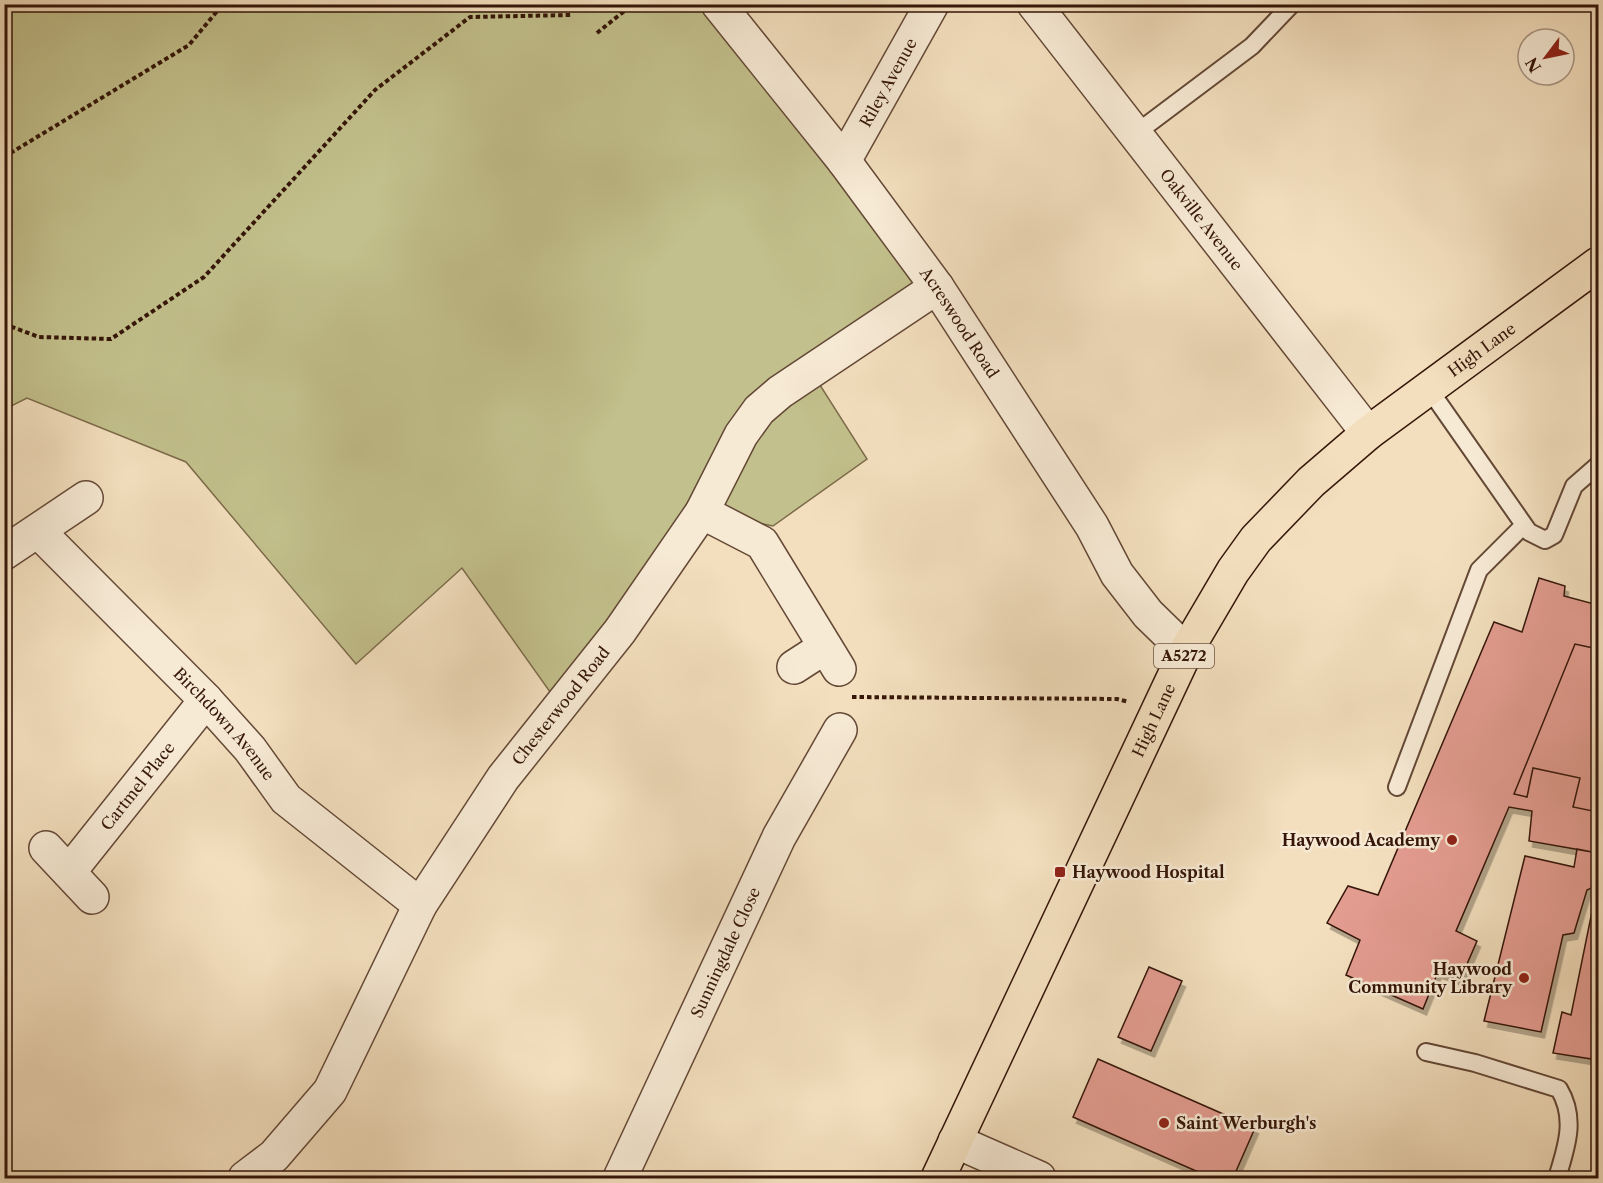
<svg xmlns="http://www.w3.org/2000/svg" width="1603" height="1183" font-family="'Libre Caslon Text',serif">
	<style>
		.green { fill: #c2c08c; stroke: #7c6b4a; stroke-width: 1.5 }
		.building { fill: #e39c90; stroke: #351609; stroke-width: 1.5; filter: url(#shadow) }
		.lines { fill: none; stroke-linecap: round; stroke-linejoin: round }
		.lane-casing { stroke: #644836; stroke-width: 20 }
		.street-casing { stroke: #644836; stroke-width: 36 }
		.primary-casing { stroke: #351609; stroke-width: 36 }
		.path { stroke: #351609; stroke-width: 4; stroke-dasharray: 4.5 3; stroke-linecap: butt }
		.lane { stroke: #f7ead5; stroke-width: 16 }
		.street { stroke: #f7ead5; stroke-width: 33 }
		.primary { stroke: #f3dfbe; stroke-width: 33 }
		.poi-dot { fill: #8f2418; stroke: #f7ead5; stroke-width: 2 }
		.labels { text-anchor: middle; stroke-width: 5; stroke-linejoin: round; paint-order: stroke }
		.shield { fill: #f7ead5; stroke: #6f5646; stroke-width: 1.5 }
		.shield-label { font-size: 15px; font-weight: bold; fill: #351609 }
		.street-label { font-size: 16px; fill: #351609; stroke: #f7ead5 }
		.poi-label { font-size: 16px; font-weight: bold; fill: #351609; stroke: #f7ead5; text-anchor: end }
	</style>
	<defs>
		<filter id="shadow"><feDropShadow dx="3.5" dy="6" stdDeviation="0" flood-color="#0004"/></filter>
	</defs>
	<rect width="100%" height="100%" fill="#f3dfbe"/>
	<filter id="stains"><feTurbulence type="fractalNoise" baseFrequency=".00333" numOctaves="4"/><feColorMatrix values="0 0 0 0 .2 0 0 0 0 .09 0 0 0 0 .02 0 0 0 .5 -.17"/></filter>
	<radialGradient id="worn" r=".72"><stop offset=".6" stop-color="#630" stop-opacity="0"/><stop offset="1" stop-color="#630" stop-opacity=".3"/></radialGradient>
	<!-- green -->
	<path class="green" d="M 4,5 L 719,5 L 937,287 L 811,371 L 867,459 L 773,526 L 702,512 L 560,706 L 462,568 L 356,664 L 186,462 L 27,398 L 5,409 Z"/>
	<!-- building -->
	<path class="building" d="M 1539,578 L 1565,586 L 1564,596 L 1598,605 L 1598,649 L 1575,644 L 1514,794 L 1527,797 L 1533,768 L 1580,778 L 1573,807 L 1598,812 L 1598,853 L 1529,841 L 1532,811 L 1509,807 L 1456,931 L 1477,941 L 1460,980 L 1438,972 L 1423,1009 L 1346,975 L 1360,940 L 1327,923 L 1348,886 L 1378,895 L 1494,622 L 1522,632 Z
		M 1539,578 L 1565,586 L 1564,596 L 1598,605 L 1598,853 L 1529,841 L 1532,811 L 1509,807 L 1456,931 L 1477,941 L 1460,980 L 1438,972 L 1423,1009 L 1346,975 L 1360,940 L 1327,923 L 1348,886 L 1378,895 L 1494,622 L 1522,632 Z
		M 1577,849 L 1598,853 L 1598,885 L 1587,890 L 1574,933 L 1563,935 L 1541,1032 L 1484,1021 L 1525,856 L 1574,867 Z
		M 1598,882 L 1598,1060 L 1553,1053 L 1562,1012 L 1571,1015 Z
		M 1598,882 L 1598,1060 L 1553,1053 L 1562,1012 L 1571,1015 Z
		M 1149,967 L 1182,981 L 1151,1051 L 1118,1037 Z
		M 1098,1059 L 1255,1128 L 1233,1178 L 1212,1178 L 1073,1117 Z"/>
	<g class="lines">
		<!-- lane casing -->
		<g class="lane-casing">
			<path id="lane" d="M 1135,134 L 1252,46 L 1292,4
				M 1429,389 L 1529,532 L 1545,540 L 1554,535 L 1574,486 L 1598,465
				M 1397,787 L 1479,570 L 1524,525
				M 1426,1052 L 1475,1063 L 1559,1089 C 1577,1119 1566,1148 1557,1178"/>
		</g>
		<!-- street casing -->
		<g class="street-casing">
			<g id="street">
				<path id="s1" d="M 718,4 L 844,161 L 937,287 L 1092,526 L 1117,574 L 1148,614 L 1186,651"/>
				<path id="s2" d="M 1034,4 L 1368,433"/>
				<path id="s3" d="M 844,161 L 932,4"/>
				<path d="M 702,512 L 762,543 L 839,669"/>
				<path id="s4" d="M 39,532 L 206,700 L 250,749 L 286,799 L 420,905"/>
				<path d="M 4,553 L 86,498"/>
				<path d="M 794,667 L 825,647"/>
				<path d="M 46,848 L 92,897"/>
				<path id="s5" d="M 69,872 L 206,700"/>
				<path d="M 955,1141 L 1039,1178"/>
				<path id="s6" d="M 245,1178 L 274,1156 L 330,1091 L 420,905 L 503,778 L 620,631 L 702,512 L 741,435 L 759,410 L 780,392 L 937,287"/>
				<path id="s7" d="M 620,1178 L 779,837 L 840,730"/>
			</g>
		</g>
		<!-- primary casing -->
		<g class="primary-casing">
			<g id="primary">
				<path id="s8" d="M 938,1178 L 1186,651 L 1233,571 L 1256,539 L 1311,482 L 1368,433 L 1598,264"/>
			</g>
		</g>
		<!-- path -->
		<path class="path" d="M 597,33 L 633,4
			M 4,157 L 189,45 L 223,4
			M 4,324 L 39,337 L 111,339 L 204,277 L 375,90 L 470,17 L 571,15
			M 852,697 L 1117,699 L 1129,702"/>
		<!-- lane -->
		<use href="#lane" class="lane"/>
		<!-- street -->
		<use href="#street" class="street"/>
		<!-- primary -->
		<use href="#primary" class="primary"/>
	</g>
	<!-- markers -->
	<g class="poi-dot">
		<circle cx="1452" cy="840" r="6"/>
		<rect x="1054" y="866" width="12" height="12" rx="3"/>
		<circle cx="1524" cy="978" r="6"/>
		<circle cx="1164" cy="1123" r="6"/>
	</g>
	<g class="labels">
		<!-- shield labels -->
		<rect class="shield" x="1154" y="644" width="60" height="24" rx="4.5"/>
		<g class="shield-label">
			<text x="1184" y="661">A5272</text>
		</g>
		<!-- street labels -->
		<g class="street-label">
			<text dy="6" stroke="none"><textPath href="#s3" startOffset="90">Riley Avenue</textPath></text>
			<text dy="6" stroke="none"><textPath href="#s2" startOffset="273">Oakville Avenue</textPath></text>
			<text dy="6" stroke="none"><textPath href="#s1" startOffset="400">Acreswood Road</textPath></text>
			<text dy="6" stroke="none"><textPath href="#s8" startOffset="1010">High Lane</textPath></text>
			<text dy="6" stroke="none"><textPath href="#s6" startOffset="573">Chesterwood Road</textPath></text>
			<text dy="6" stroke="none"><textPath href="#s8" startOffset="506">High Lane</textPath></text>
			<text dy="6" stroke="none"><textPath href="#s4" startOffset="267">Birchdown Avenue</textPath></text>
			<text dy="6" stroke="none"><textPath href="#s5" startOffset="110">Cartmel Place</textPath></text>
			<text dy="6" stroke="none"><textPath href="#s7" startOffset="249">Sunningdale Close</textPath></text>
		</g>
		<!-- poi labels -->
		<g class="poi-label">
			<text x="1440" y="846">Haywood Academy</text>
			<text x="1072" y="878" text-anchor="start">Haywood Hospital</text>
			<text x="1512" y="975">Haywood<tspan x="1512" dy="18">Community Library</tspan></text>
			<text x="1176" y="1129" text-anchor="start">Saint Werburgh's</text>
		</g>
	</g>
	<!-- margin -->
	<rect width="1603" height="1183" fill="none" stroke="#f3dfbe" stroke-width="24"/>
	<rect x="6" y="6" width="1591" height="1171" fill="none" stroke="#351609" stroke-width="3"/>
	<rect x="12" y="12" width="1579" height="1159" fill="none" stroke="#351609" stroke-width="1.5"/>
	<!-- north arrow -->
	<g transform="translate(1546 57) rotate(238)"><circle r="28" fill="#f7ead5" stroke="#a99583" stroke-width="1.5"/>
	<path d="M0-4.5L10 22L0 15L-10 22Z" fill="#8f2418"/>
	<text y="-9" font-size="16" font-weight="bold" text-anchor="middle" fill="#351609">N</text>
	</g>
	<rect width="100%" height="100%" filter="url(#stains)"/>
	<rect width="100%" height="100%" fill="url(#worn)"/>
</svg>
